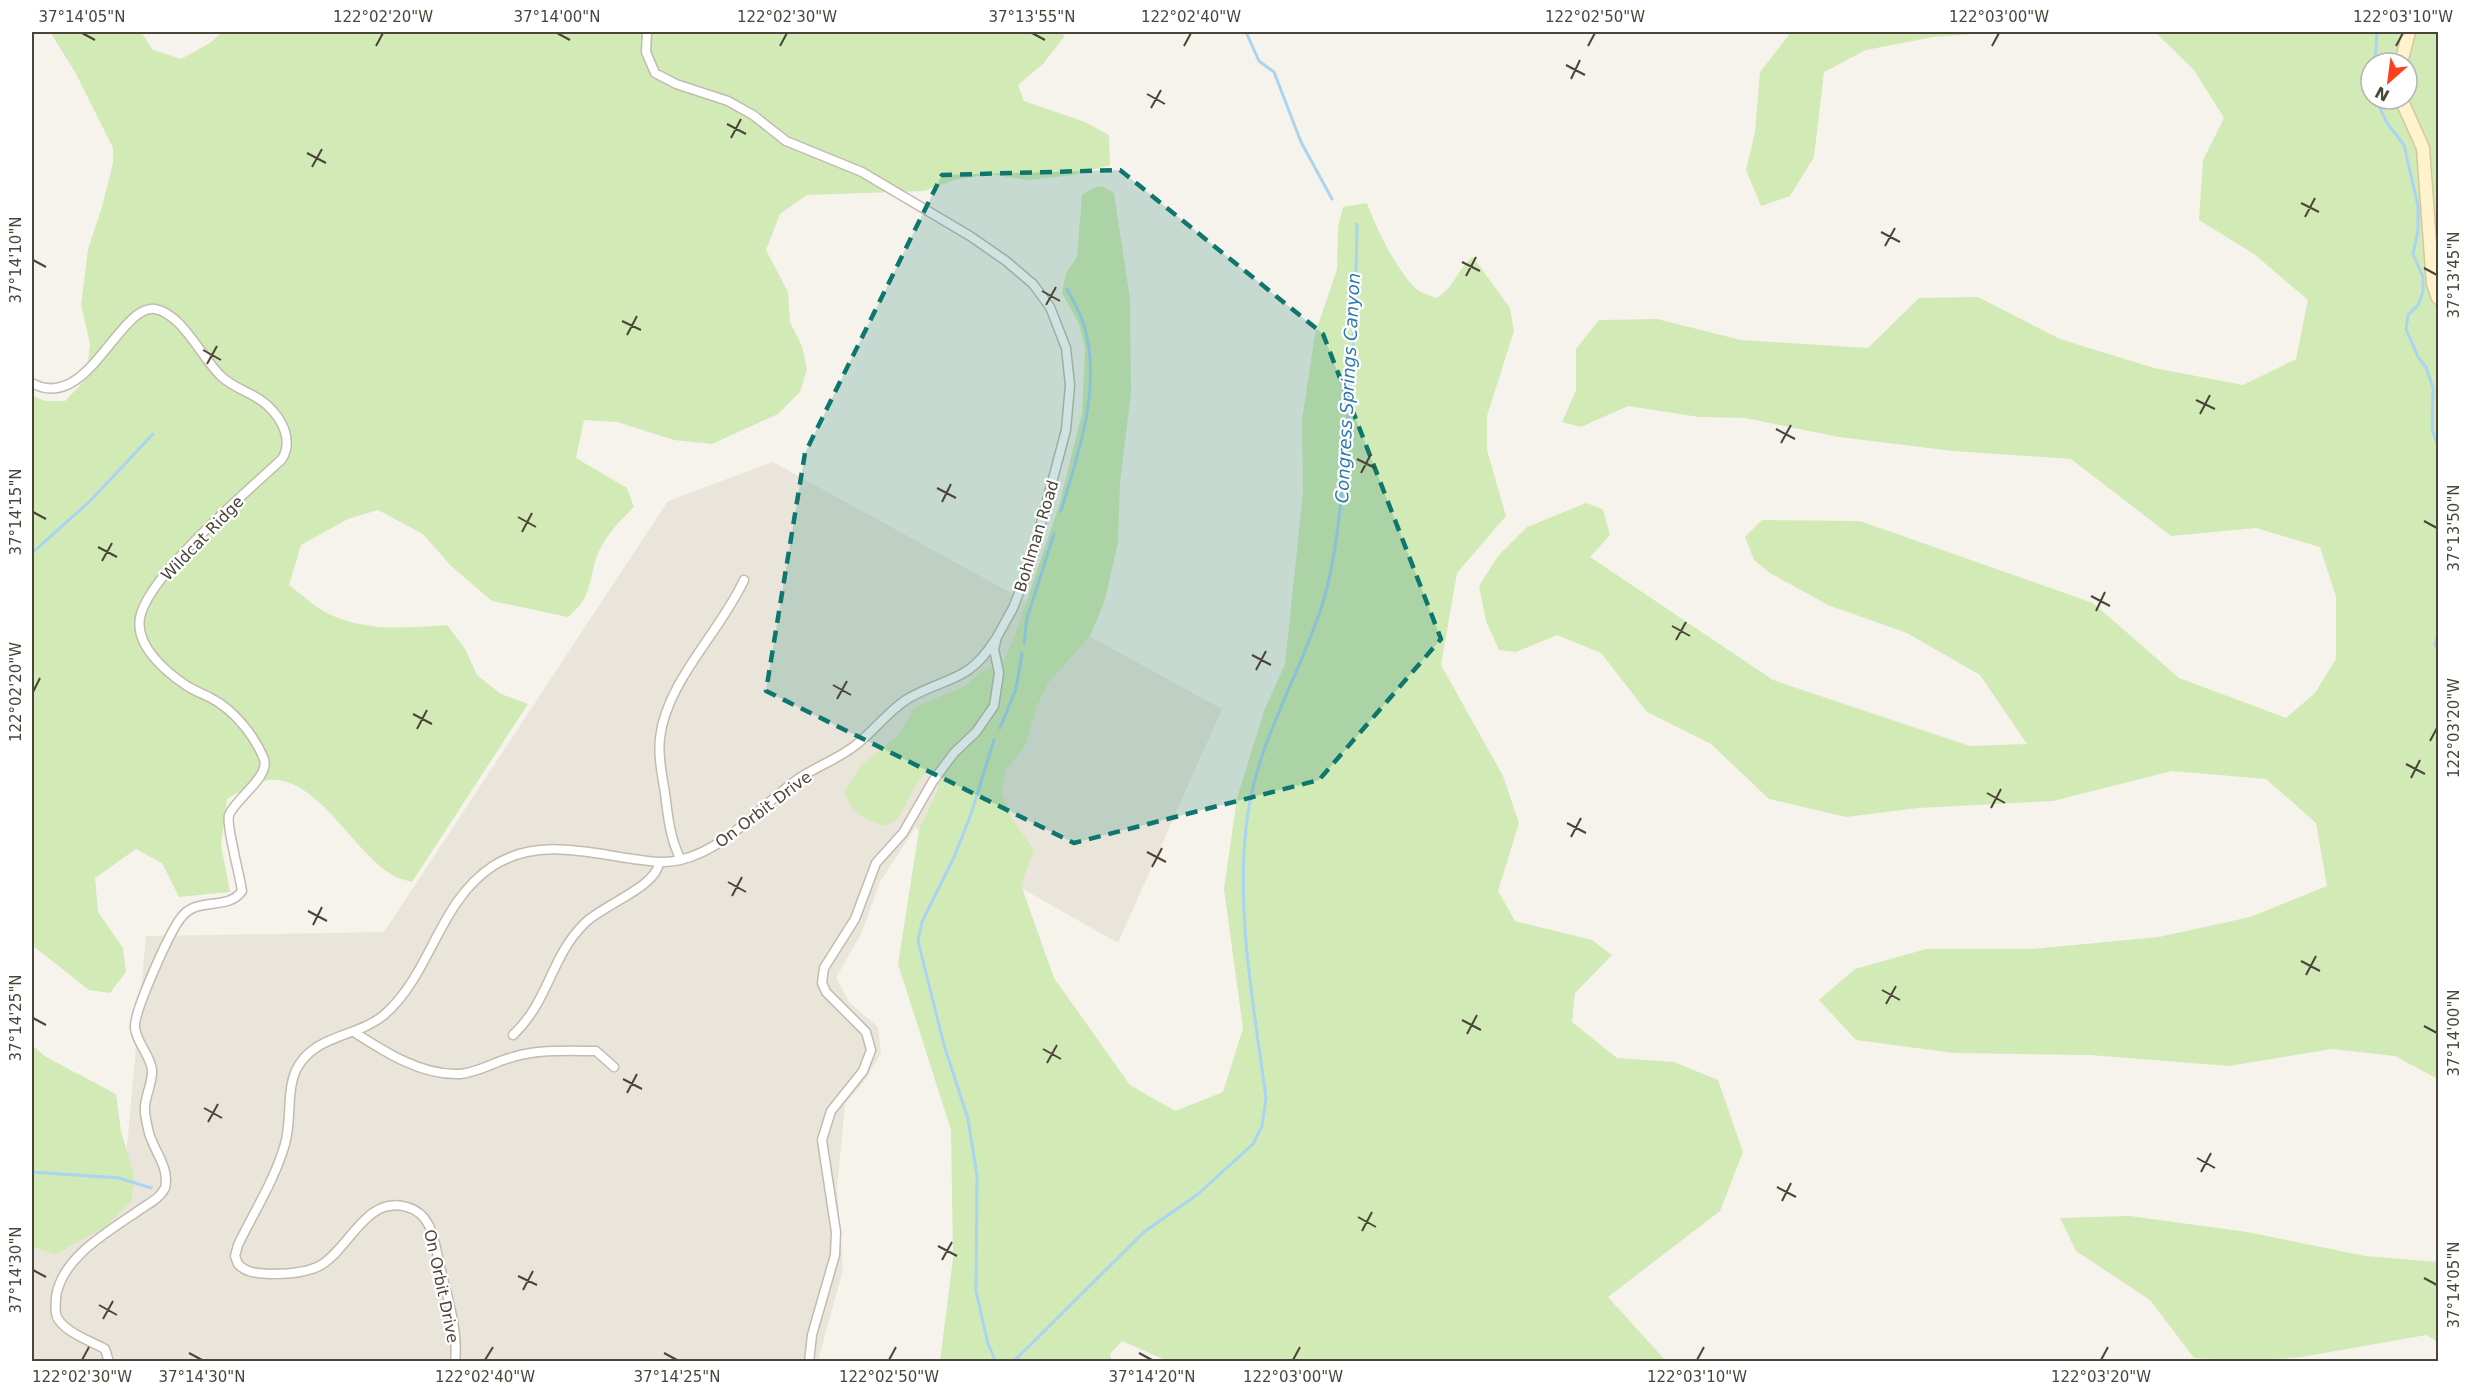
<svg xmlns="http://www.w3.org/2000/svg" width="2470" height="1393" font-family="'DejaVu Sans',sans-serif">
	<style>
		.residential { fill: #eae5da }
		.green { fill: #d2eab5; fill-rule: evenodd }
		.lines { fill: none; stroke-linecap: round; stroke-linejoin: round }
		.stream { stroke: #a9d4f2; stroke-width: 3 }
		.street-casing { stroke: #c2bbae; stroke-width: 11 }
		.secondary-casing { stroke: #d6c79b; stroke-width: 15 }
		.street { stroke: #fff; stroke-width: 8 }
		.secondary { stroke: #fff3cd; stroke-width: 12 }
		.marked { fill: #0f766e; fill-opacity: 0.2; stroke: #0f766e; stroke-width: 4.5; stroke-dasharray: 12 8; stroke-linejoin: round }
		.ticks { fill: none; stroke: #4b4439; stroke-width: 2 }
		.labels { text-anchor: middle; stroke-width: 4.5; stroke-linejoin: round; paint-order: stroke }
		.street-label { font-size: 16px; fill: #4b4439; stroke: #fff }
		.water-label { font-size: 18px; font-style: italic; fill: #2e7ab2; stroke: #fff }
		.neatline { fill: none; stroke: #4b4439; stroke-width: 2 }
		.ticks-label { font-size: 15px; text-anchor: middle; fill: #4b4439 }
	</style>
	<rect width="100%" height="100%" fill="#f6f3ec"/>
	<!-- residential -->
	<path class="residential" d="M 773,462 L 1222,709 L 1118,943 L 915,828 L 880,882 L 862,932 L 836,978 L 849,1002 L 878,1027 L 881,1053 L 866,1079 L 845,1104 L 837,1188 L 843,1270 L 818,1361 L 32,1362 L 32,1219 L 121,1213 L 146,936 L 384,932 L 668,501 Z"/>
	<!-- green -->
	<path class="green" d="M 50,32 L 141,32 L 153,50 L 181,59 L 210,43 L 222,32 L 1063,32 L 1064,37 L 1043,64 L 1018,85 L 1024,101 L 1085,122 L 1109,135 L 1110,165 L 1074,175 L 1028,180 L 990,174 L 954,180 L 924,191 L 807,195 L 780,214 L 766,250 L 788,292 L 790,322 L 802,346 L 807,369 L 800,392 L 778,414 L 712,444 L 674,440 L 617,422 L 584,420 L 576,458 L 627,488 L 634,507 C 621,520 607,534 599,551 C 587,579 595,595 568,617 L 492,601 L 450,565 L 423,534 L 378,510 L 348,519 L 301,545 L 289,585 C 301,594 314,606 327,613 C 366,632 405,628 447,625 L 465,649 L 477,675 L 501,694 L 528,704 L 412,882 C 406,880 400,879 394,876 C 355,855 318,776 269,780 C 255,781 240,792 227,799 L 221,845 L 230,892 L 179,897 L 162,863 L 136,849 L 95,878 L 98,912 L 123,948 L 126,972 L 110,993 L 89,990 L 32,945 L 32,395 L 45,401 L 65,401 L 86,379 L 90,344 L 81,305 L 88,249 L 102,207 L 113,163 L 113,148 L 75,72 Z
		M 1789,32 L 1999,32 L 1933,37 L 1866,50 L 1824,72 L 1814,157 L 1790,196 L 1761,206 L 1746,170 L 1755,132 L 1760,72 L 1789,35 Z
		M 2155,32 L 2438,32 L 2438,1079 L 2395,1056 L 2332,1049 L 2229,1066 L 2090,1055 L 1954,1053 L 1856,1040 L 1819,1000 L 1855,969 L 1926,949 L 2032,949 L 2159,937 L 2250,917 L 2327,886 L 2316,823 L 2266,779 L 2172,771 L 2053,801 L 1918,808 L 1846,817 L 1769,799 L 1711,744 L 1647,712 L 1601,653 L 1557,635 L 1516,652 L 1499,650 L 1486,621 L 1479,586 L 1498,556 L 1527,527 L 1586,503 L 1603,509 L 1610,535 L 1590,557 L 1773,680 L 1970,746 L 2027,744 L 1980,675 L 1907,633 L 1828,605 L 1770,573 L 1754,560 L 1745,537 L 1762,520 L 1860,521 L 2093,603 L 2179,678 L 2286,718 L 2315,693 L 2336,659 L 2336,597 L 2320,547 L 2256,528 L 2171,536 L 2071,459 L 1953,451 L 1839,437 L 1745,418 L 1699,417 L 1628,406 L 1581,427 L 1562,422 L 1576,390 L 1576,349 L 1599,320 L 1657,319 L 1741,340 L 1868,348 L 1919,298 L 1978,297 L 2060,339 L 2154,368 L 2243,385 L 2296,359 L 2308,300 L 2254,254 L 2199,220 L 2203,160 L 2224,118 L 2194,70 ZM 2371,63 L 2407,63 L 2407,99 L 2371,99 Z
		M 1102,186 L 1114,193 L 1130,299 L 1131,393 L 1120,482 L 1118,543 L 1104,603 L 1090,636 L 1048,683 L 1037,706 L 1025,745 L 1006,770 L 1001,791 L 1013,820 L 1034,850 L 1021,885 L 1054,978 L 1130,1085 L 1175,1111 L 1223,1092 L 1243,1028 L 1224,889 L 1237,798 L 1264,711 L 1285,664 L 1303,493 L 1302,420 L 1315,334 L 1337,269 L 1338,227 L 1343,207 L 1367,203 C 1375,226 1399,276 1419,291 C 1424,294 1431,296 1436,298 C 1454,289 1457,269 1473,257 L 1510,308 L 1514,331 L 1487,416 L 1487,450 L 1506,516 L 1457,573 L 1441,665 L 1503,776 L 1519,823 L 1498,891 L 1515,921 L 1592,940 L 1612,955 L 1575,993 L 1572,1022 L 1617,1058 L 1674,1062 L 1718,1080 L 1743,1152 L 1720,1211 L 1608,1297 L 1666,1361 L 1170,1362 L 1122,1341 L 1110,1354 L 1112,1361 L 940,1361 L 953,1259 L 951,1130 L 898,964 L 919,830 L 939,787 L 930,768 L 917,783 L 898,819 L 885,826 C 864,819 852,813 844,792 L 861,765 L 898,736 L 915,707 L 964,687 L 981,672 L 1004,660 L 1014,638 L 1059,506 L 1082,413 L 1085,348 L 1079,324 L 1062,293 L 1066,273 L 1077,257 L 1082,195 L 1093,188 Z
		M 32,1045 L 46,1057 L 116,1094 L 121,1131 L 134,1175 L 132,1201 L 106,1226 L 56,1254 L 32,1247 Z
		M 2130,1216 L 2247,1232 L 2365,1256 L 2438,1262 L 2438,1342 L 2426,1335 L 2302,1357 L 2248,1361 L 2194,1358 L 2150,1300 L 2076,1251 L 2060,1218 Z"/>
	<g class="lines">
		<!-- stream -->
		<path class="stream" d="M 1246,32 L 1259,61 L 1274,72 L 1301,142 L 1332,199
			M 2375,63 L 2377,32
			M 2376,99 L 2387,123 L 2404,145 L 2418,206 L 2418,231 L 2413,254 L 2423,277 L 2423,292 L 2418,305 L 2408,315 L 2406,329 L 2418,357 L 2426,367 L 2433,388 L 2432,429 L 2438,446
			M 1061,511 C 1079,453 1103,382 1083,322 C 1079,311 1072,299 1067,289
			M 32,553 L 90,501 L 153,434
			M 2438,635 L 2435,644 L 2438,650
			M 1024,643 L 1027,618 L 1054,534
			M 1000,728 L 1016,689 L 1022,653
			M 994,740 L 971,814 L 955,855 L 922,922 L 918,941 L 944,1045 L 968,1119 L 977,1176 L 976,1291 L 988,1344 L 996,1362
			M 2438,949 L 2438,956
			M 32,1172 L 119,1178 L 151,1188
			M 1013,1362 L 1144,1232 L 1198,1194 L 1253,1144 L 1262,1126 L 1266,1098 C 1254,1007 1234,904 1248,813 C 1259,737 1302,672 1324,599 C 1337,553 1341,503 1345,456 C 1352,379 1356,301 1357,224"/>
		<!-- street casing -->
		<g class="street-casing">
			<path id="street" d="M 647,32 L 646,52 L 655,73 L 676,84 L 728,101 L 753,115 L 786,141 L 862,172 L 970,236 L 1006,261 L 1033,284 L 1050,307 L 1066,348 L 1070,385 L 1066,430 L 1030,565 L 1013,608 L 997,637 L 994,649 L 999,673 L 994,706 L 976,732 L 954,753 L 933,781 L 903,833 L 876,863 L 855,919 L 824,968 L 822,983 L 826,992 L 866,1032 L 871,1050 L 863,1071 L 831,1111 L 822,1140 L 836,1232 L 835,1255 L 812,1335 L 809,1362
				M 32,383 C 87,414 119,304 155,309 C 183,314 202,359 222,377 C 236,390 255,393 268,406 C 283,420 293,441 282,459 C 249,490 147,576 140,618 C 135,646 166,672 187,686 C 195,691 203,694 211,698 C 234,710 254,735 264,759 C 270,777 236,798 229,815 C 226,825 240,876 242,891 C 227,912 196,895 180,919 C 169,934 133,1013 135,1028 C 137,1044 150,1054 152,1070 C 153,1081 146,1094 145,1106 C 144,1114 147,1124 149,1133 C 154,1151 170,1168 165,1188 C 159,1199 151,1202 141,1209 C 111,1230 62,1256 56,1297 C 56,1304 54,1313 58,1319 C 68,1334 91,1341 105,1349 L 109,1362
				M 681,860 C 670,839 668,817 665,793 C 662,775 658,756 660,738 C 666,682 721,631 744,580
				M 354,1032 C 385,1052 422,1076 460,1074 C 477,1073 496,1061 513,1057 C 539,1049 569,1051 596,1051 L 614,1067
				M 513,1035 C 550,1000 550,957 585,923 C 603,905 656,887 659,863
				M 455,1362 C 459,1329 446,1294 439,1262 C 434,1240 432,1214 407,1207 C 366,1195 350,1248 321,1265 C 307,1273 288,1274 272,1274 C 259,1273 247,1274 238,1264 L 235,1256 L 238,1245 C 254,1212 275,1179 285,1144 C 292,1121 286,1093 296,1070 C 314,1034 356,1038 384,1015 C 432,973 438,902 493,866 C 536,838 586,852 633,859 C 649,861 664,864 680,860 C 727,849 760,806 798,779 C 817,766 839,759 857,744 C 875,730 889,710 909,698 C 948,676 968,683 995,640"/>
		</g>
		<!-- secondary casing -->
		<g class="secondary-casing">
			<path id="secondary" d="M 2401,63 L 2409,32
				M 2401,99 L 2423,148 L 2433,284 L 2438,298"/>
		</g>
		<!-- street -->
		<use href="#street" class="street"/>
		<!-- secondary -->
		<use href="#secondary" class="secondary"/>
	</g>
	<!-- marked area -->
	<path class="marked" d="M 1120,170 L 1323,334 L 1441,639 L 1319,780 L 1074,843 L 766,691 L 805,453 L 942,175 Z"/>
	<!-- ticks -->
	<path class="ticks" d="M 82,33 L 95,40M 557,33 L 570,40M 1032,33 L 1045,40M 376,46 L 383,33M 780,46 L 787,33M 1184,46 L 1191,33M 1588,46 L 1595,33M 1992,46 L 1999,33M 2396,46 L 2403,33M 1566,65 L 1585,75M 1571,79 L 1580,60M 1147,94 L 1165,104M 1151,108 L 1161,90M 727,124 L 746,134M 731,138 L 741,119M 307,153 L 326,163M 312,167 L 322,149M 2301,203 L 2319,212M 2305,217 L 2315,198M 1881,232 L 1900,242M 1885,246 L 1895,228M 33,260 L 46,267M 1462,262 L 1480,271M 2424,268 L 2437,275M 1466,276 L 1476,257M 1042,291 L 1060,301M 1046,305 L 1056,287M 622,321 L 641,330M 627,335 L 637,316M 203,350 L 221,360M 207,364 L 217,346M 2196,400 L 2215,409M 2200,414 L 2210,395M 1776,429 L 1795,439M 1781,443 L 1791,425M 1357,459 L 1375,468M 1361,473 L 1371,454M 937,488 L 956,498M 942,502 L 951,484M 33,512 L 46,519M 518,517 L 536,527M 2424,521 L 2437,528M 522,532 L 532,513M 98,547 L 117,557M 102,561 L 112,543M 2091,596 L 2110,606M 2096,611 L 2105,592M 1672,626 L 1690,636M 1676,640 L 1686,622M 1252,655 L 1271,665M 1256,670 L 1266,651M 833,685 L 851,695M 33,692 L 40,678M 837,699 L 847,681M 413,714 L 432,724M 417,729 L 427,710M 2430,741 L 2437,728M 2406,764 L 2425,774M 2411,778 L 2420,760M 1987,793 L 2005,803M 1991,808 L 2001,789M 1567,823 L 1586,833M 1571,837 L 1581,818M 1147,852 L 1166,862M 1152,867 L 1162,848M 728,882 L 746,892M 732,896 L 742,877M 308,911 L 327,921M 313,925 L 322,907M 2301,961 L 2320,971M 2306,975 L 2316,956M 1882,990 L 1900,1000M 1886,1004 L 1896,986M 33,1018 L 46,1025M 1462,1020 L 1481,1030M 2424,1026 L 2437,1033M 1467,1034 L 1477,1015M 1043,1049 L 1061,1059M 1047,1063 L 1057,1045M 623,1079 L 642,1089M 627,1093 L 637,1074M 204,1108 L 222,1118M 208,1122 L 218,1104M 2197,1158 L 2215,1168M 2201,1172 L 2211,1153M 1777,1187 L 1796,1197M 1782,1201 L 1791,1183M 1358,1217 L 1376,1227M 1362,1231 L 1372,1212M 938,1246 L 957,1256M 942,1260 L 952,1242M 33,1270 L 46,1277M 518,1276 L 537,1285M 2424,1278 L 2437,1285M 523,1290 L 533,1271M 99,1305 L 117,1315M 103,1319 L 113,1301M 189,1353 L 202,1360M 664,1353 L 677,1360M 1139,1353 L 1152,1360M 82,1360 L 89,1347M 485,1360 L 493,1347M 889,1360 L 896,1347M 1293,1360 L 1300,1347M 1697,1360 L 1704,1347M 2101,1360 L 2108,1347"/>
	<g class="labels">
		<!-- street labels -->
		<g class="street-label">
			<text transform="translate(1036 536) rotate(-73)" y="6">Bohlman Road</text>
			<text transform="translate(202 538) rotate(-46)" y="6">Wildcat Ridge</text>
			<text transform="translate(763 809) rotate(-37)" y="6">On Orbit Drive</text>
			<text transform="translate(442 1286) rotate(78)" y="6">On Orbit Drive</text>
		</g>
		<!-- water labels -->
		<g class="water-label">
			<text transform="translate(1348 388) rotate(-87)" y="6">Congress Springs Canyon</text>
		</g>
	</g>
	<!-- border -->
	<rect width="2470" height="1393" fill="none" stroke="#ffffff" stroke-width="66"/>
	<!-- north arrow -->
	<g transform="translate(2389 81) rotate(208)"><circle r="28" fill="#ffffff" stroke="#b7b4b0" stroke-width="1.5"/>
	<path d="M0-4.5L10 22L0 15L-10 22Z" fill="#fc3f1d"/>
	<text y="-9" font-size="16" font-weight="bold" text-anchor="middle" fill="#4b4439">N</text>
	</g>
	<rect x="33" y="33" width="2404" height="1327" class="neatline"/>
	<g class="ticks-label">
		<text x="82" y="22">37°14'05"N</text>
		<text x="383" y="22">122°02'20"W</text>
		<text x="557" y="22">37°14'00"N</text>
		<text x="787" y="22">122°02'30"W</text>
		<text x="1032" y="22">37°13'55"N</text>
		<text x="1191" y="22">122°02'40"W</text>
		<text x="1595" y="22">122°02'50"W</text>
		<text x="1999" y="22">122°03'00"W</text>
		<text x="2403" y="22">122°03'10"W</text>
		<text transform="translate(16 260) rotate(-90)" y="5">37°14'10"N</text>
		<text transform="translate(2454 275) rotate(-90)" y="5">37°13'45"N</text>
		<text transform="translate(16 512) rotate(-90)" y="5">37°14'15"N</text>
		<text transform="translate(2454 528) rotate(-90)" y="5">37°13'50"N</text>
		<text transform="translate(16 692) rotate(-90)" y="5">122°02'20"W</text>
		<text transform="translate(2454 728) rotate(-90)" y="5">122°03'20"W</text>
		<text transform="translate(16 1018) rotate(-90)" y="5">37°14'25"N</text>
		<text transform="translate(2454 1033) rotate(-90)" y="5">37°14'00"N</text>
		<text transform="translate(16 1270) rotate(-90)" y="5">37°14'30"N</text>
		<text transform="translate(2454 1285) rotate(-90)" y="5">37°14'05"N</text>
		<text x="82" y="1382">122°02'30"W</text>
		<text x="202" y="1382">37°14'30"N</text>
		<text x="485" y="1382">122°02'40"W</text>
		<text x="677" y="1382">37°14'25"N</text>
		<text x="889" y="1382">122°02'50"W</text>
		<text x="1152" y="1382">37°14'20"N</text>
		<text x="1293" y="1382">122°03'00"W</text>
		<text x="1697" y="1382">122°03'10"W</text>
		<text x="2101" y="1382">122°03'20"W</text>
	</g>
</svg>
